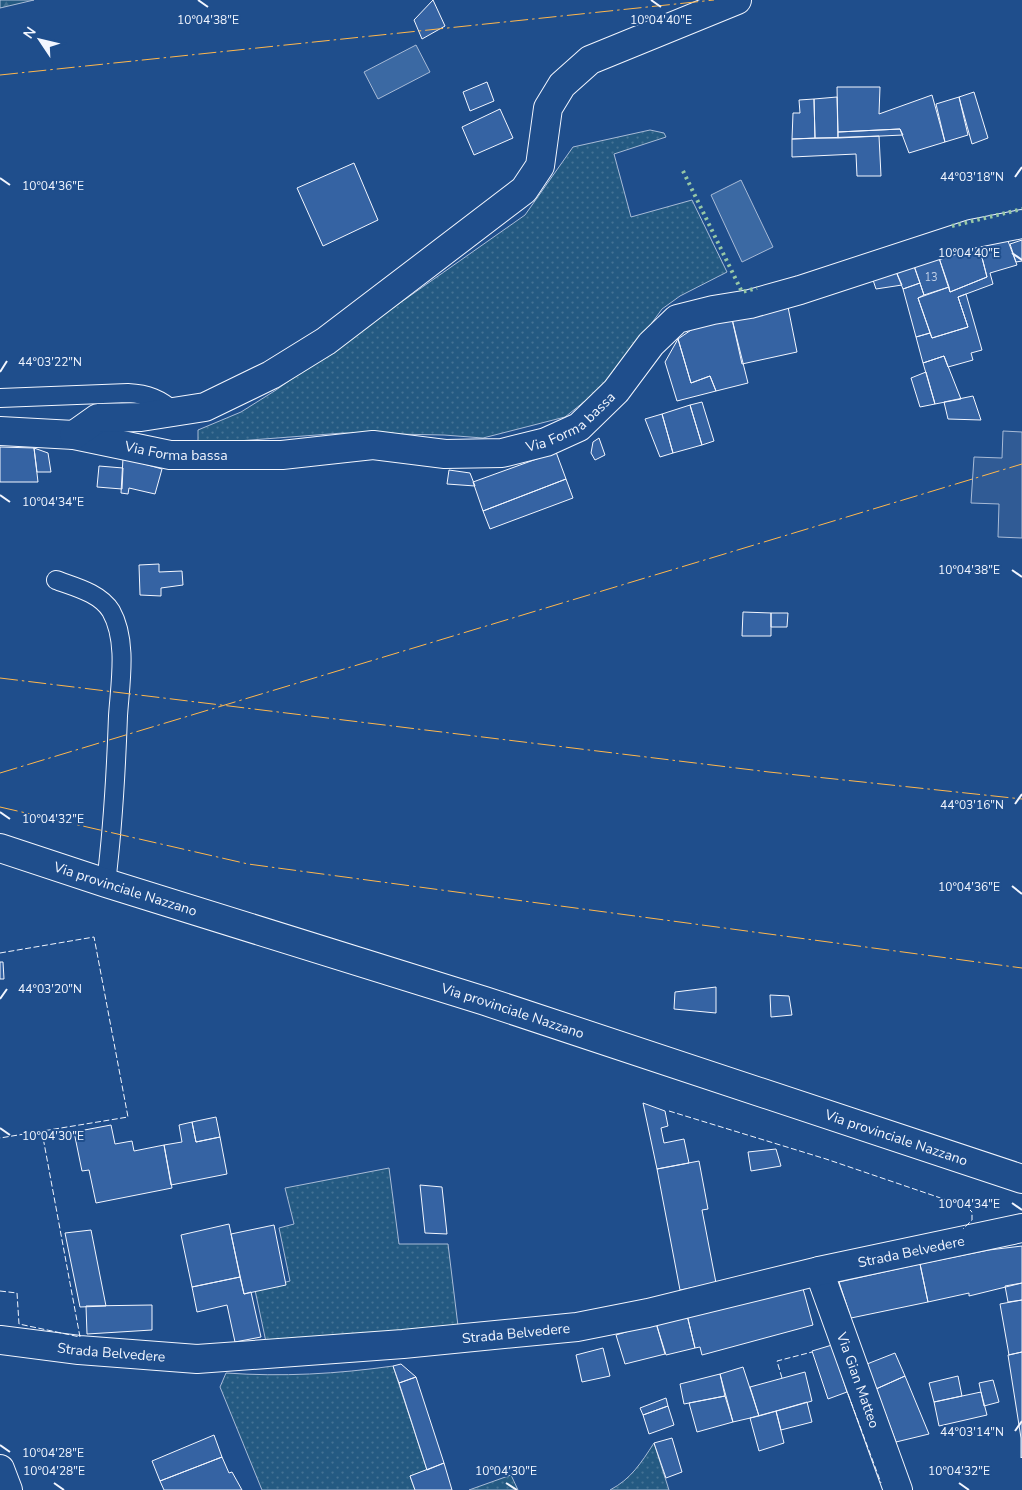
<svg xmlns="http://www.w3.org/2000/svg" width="1022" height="1490" font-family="'Nunito Sans',sans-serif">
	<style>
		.grass { fill: url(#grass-dots); stroke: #a8bbd7 }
		.forest { fill: url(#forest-firs); stroke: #a8bbd7 }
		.parking { fill: #305b95; stroke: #a8bbd7 }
		.water { fill: #3b69a3; stroke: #a8bbd7 }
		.building { fill: #3563a3; stroke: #f2f6ff }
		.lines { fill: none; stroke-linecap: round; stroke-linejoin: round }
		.lane-casing { stroke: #f2f6ff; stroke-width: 20 }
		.street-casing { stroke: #f2f6ff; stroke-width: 30 }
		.secondary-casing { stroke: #f2f6ff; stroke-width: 30 }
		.lane { stroke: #1f4e8c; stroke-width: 18 }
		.street { stroke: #1f4e8c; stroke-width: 28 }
		.secondary { stroke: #1f4e8c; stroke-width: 28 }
		.hedge { stroke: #97c8a6; stroke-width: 4; stroke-dasharray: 2.5 4; stroke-linecap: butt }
		.fence { stroke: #f2f6ff; stroke-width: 1; stroke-dasharray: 6 2.5; stroke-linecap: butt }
		.power { stroke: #ffb74d; stroke-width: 1; stroke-dasharray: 18 4 2.5 4; stroke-linecap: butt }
		.ticks { fill: none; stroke: #f2f6ff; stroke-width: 2 }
		.labels { text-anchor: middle; stroke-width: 4; stroke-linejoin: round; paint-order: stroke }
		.number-label { font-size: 11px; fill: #c3d1e8 }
		.street-label { font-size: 14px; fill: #f2f6ff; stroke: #1f4e8c }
		.ticks-label { font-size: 12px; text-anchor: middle; fill: #f2f6ff; stroke: #1f4e8c; stroke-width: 4; stroke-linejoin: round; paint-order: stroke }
	</style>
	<defs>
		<pattern id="grass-dots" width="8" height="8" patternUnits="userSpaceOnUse" patternTransform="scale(1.25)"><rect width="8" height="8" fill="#245a82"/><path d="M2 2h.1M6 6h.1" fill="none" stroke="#447295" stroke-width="1.8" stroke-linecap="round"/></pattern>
		<pattern id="forest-firs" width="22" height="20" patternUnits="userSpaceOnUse" patternTransform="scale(1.25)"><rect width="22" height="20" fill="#245a82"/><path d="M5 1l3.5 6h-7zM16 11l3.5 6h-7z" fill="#447295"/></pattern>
	</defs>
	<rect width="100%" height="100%" fill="#1f4e8c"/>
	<!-- grass -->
	<path class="grass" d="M 650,130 L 664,133 L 666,137 L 614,154 L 631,217 L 692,200 L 727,272 L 680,296 L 662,309 L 609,382 L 565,417 L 483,438 L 444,435 L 343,433 L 198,444 L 198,430 L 241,412 L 276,390 L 525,215 L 573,147 Z
		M 389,1168 L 399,1244 L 448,1244 L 458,1326 L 266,1342 L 255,1290 L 290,1281 L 279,1228 L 294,1224 L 285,1188 Z
		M 393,1366 L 427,1470 L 410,1476 L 415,1490 L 262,1490 L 220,1387 L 226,1373 C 282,1377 337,1374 393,1366 Z
		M 654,1443 L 669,1490 L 610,1490 C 631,1479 641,1463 654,1443 Z
		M 511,1475 L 518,1490 L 469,1490 Z"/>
	<!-- forest -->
	<path class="forest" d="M 0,0 L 34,0 L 0,8 Z"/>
	<!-- parking -->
	<path class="parking" d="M 1003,431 L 1022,432 L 1022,538 L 998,537 L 999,504 L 971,503 L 974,457 L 1002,458 Z"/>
	<!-- water -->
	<path class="water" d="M 416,45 L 430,72 L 378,99 L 364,72 Z
		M 741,180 L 773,247 L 742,262 L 711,195 Z"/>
	<!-- building -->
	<path class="building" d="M 433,0 L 445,26 L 422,39 L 414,20 Z
		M 487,82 L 494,101 L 470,111 L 463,92 Z
		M 837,87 L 880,87 L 879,114 L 932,95 L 945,142 L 909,153 L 900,129 L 838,132 Z
		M 974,92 L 988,138 L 972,144 L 959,97 Z
		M 837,97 L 838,138 L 815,138 L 814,99 Z
		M 959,97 L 968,135 L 945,142 L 936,104 Z
		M 814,99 L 815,138 L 792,139 L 793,113 L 800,113 L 799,100 Z
		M 500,109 L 513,138 L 474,155 L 462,127 Z
		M 900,129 L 903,135 L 838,138 L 838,132 Z
		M 879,136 L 881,176 L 857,176 L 856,154 L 792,157 L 792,139 Z
		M 354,163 L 378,220 L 323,246 L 297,188 Z
		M 1022,240 L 1022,261 L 1016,262 L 1010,244 Z
		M 1008,241 L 1017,265 L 990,273 L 993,284 L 958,297 L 968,327 L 932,338 L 918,298 L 949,287 L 950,292 L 987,277 L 978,242 Z
		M 978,242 L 987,277 L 950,292 L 938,255 Z
		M 938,255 L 949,287 L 924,295 L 913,263 Z
		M 913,263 L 920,283 L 903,289 L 895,269 Z
		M 895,269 L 902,285 L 876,289 L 872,277 Z
		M 920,283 L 924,295 L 918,298 L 930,333 L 916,337 L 903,289 Z
		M 966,294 L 982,350 L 971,353 L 973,360 L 948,367 L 944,356 L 923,363 L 916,337 L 930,333 L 932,338 L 968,327 L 958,297 Z
		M 788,307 L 797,352 L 742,364 L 732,319 Z
		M 732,319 L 748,383 L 716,391 L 710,376 L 691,383 L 678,339 L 697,326 Z
		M 678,339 L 691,383 L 710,376 L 716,391 L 677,401 L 665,362 Z
		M 944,356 L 961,399 L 935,404 L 923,363 Z
		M 926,372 L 935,404 L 920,407 L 911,378 Z
		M 973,396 L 981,420 L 948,419 L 944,402 Z
		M 702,402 L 714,441 L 702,445 L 690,405 Z
		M 690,405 L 702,445 L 673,453 L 662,414 Z
		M 662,414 L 673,453 L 660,457 L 645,419 Z
		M 599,438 L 605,455 L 595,460 L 591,453 L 593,442 Z
		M 0,447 L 34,448 L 38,482 L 0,482 Z
		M 34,448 L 48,453 L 51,472 L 37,472 Z
		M 556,452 L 566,479 L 483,511 L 473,482 Z
		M 123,458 L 162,469 L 155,494 L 129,488 L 128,494 L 121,493 Z
		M 99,466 L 123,468 L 122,489 L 97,487 Z
		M 449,470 L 470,473 L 475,486 L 447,484 Z
		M 566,479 L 573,498 L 490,529 L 483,511 Z
		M 159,564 L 159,572 L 182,571 L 183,585 L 161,588 L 161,596 L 140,595 L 139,565 Z
		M 743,612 L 771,613 L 771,636 L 742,636 Z
		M 771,613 L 788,613 L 787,627 L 771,627 Z
		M 0,962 L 3,962 L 4,979 L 0,979 Z
		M 716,987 L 716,1013 L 674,1009 L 675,992 Z
		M 770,995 L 789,996 L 792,1015 L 771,1017 Z
		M 643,1103 L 665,1111 L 668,1126 L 661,1128 L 664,1143 L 684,1139 L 689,1163 L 657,1169 Z
		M 216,1117 L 220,1137 L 196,1142 L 192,1122 Z
		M 192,1122 L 196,1142 L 220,1137 L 227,1174 L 171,1185 L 164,1145 L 182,1142 L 179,1125 Z
		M 111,1125 L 115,1144 L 132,1141 L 134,1151 L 164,1145 L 172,1188 L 96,1203 L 89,1170 L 82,1171 L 74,1132 Z
		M 776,1149 L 781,1166 L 751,1171 L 748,1152 Z
		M 699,1161 L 708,1209 L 702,1210 L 716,1283 L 680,1290 L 657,1169 Z
		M 420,1185 L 442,1187 L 447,1234 L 425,1233 Z
		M 229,1224 L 240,1277 L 192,1287 L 181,1235 Z
		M 274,1225 L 286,1285 L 244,1294 L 231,1234 Z
		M 91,1230 L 106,1306 L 80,1307 L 65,1233 Z
		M 1022,1246 L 1022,1283 L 969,1296 L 969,1293 L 928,1302 L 920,1264 L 989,1250 Z
		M 920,1264 L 928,1302 L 851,1318 L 839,1282 Z
		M 240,1277 L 244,1294 L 251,1292 L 261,1337 L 235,1342 L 227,1305 L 197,1312 L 192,1287 Z
		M 1022,1283 L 1022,1300 L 1008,1302 L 1005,1286 Z
		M 802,1285 L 813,1325 L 702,1355 L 700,1347 L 695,1348 L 687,1315 Z
		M 1022,1300 L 1022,1352 L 1009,1355 L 1000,1304 Z
		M 152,1305 L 152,1330 L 87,1334 L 86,1306 Z
		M 687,1315 L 695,1348 L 666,1355 L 656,1323 Z
		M 656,1323 L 665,1354 L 625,1364 L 616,1335 Z
		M 832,1345 L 847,1392 L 828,1399 L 812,1351 Z
		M 603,1348 L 610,1376 L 582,1382 L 576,1355 Z
		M 1022,1352 L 1022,1457 L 1021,1458 L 1021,1438 L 1008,1355 Z
		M 895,1353 L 905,1376 L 876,1389 L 867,1364 Z
		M 401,1364 L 416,1377 L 399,1383 L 393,1366 Z
		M 743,1367 L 759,1416 L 733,1422 L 720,1374 Z
		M 805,1372 L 812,1401 L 759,1416 L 750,1387 Z
		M 720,1374 L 725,1396 L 684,1404 L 680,1384 Z
		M 905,1376 L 929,1434 L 896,1442 L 876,1389 Z
		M 958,1376 L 962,1396 L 934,1402 L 929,1383 Z
		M 416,1377 L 444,1463 L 427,1470 L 399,1383 Z
		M 993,1380 L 999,1402 L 984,1406 L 979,1383 Z
		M 981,1392 L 987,1415 L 939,1426 L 934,1402 Z
		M 725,1396 L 733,1422 L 697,1432 L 689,1403 Z
		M 666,1398 L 668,1406 L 643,1415 L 640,1408 Z
		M 807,1402 L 812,1422 L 781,1430 L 776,1411 Z
		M 668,1406 L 674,1425 L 649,1434 L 643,1415 Z
		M 776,1411 L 784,1443 L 759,1451 L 750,1418 Z
		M 214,1435 L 222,1457 L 160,1481 L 152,1461 Z
		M 672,1438 L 682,1472 L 666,1478 L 654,1443 Z
		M 222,1457 L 229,1473 L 232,1472 L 242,1490 L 164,1490 L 160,1481 Z
		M 444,1463 L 452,1490 L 415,1490 L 410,1476 Z"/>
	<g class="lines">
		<!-- lane casing -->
		<g class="lane-casing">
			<path id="lane" d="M 0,398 L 128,393 C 148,394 160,399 175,412
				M 56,580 C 75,587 100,593 111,611 C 128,641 120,684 118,716 C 116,772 113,827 106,883"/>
		</g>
		<!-- street casing -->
		<g class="street-casing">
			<g id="street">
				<path id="s1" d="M 0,431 L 74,435 L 170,455 L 282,455 L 373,445 L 445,454 L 502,453 L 546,442 L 579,427 L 616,391 L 651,344 L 677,319 L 713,310 L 750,304 L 800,290 L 971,234 L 1022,224"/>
				<path d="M 74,435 L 98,418 L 141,417 L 205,407 L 271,375 L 326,341 L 524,190 L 540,166 L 548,108 L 562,85 L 590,60 L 737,0"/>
				<path id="s2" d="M 819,1271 L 898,1490"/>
				<path id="s3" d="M 0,1340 L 79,1350 L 197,1359 L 403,1344 L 577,1327 L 648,1313 L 819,1271 L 1022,1228"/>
			</g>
		</g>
		<!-- secondary casing -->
		<g class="secondary-casing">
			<g id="secondary">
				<path id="s4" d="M 0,848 L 106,883 L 485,1001 L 1022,1179"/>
				<path d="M 0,1469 L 8,1490"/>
			</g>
		</g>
		<!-- lane -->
		<use href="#lane" class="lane"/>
		<!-- street -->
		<use href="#street" class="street"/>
		<!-- secondary -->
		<use href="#secondary" class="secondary"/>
		<!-- hedge -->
		<path class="hedge" d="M 683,171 L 742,292 L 757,288
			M 952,226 L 1022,209"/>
		<!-- fence -->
		<path class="fence" d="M 0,953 L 94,937 L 128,1117 L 0,1138
			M 669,1111 L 826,1159 L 967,1207 L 972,1212 L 972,1220 L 963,1229
			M 0,1291 L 17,1293 L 19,1324 L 80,1337 L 42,1132 L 38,1133
			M 782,1378 L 777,1361 L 812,1352
			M 848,1394 L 881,1483"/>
		<!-- power -->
		<path class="power" d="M 0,75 L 714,0
			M 0,678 L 769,772 L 1022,799
			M 0,773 L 1022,464
			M 0,807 L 248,864 L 1022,968"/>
	</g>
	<!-- ticks -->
	<path class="ticks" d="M 198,0 L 208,7M 651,0 L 661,7M 1015,177 L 1022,167M 0,178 L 10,185M 1012,253 L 1022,260M 0,372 L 7,361M 0,495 L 10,502M 1012,570 L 1022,577M 1015,804 L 1022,794M 0,812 L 10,819M 1012,886 L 1022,894M 0,999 L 7,989M 0,1128 L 10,1135M 1012,1203 L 1022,1210M 1015,1431 L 1022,1421M 0,1445 L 10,1452M 54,1483 L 64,1490M 506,1483 L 517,1490M 959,1483 L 969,1490"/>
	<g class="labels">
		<!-- number labels -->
		<g class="number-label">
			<text x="931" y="281">13</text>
		</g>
		<!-- street labels -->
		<g class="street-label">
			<text dy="5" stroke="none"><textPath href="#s1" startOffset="582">Via Forma bassa</textPath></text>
			<text dy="5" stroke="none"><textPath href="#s1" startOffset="178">Via Forma bassa</textPath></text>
			<text dy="5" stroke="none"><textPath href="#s4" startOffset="132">Via provinciale Nazzano</textPath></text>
			<text dy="5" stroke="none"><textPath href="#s4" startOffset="538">Via provinciale Nazzano</textPath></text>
			<text dy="5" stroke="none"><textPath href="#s4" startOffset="942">Via provinciale Nazzano</textPath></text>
			<text dy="5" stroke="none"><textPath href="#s3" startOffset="922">Strada Belvedere</textPath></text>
			<text dy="5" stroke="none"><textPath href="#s3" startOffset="518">Strada Belvedere</textPath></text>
			<text dy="5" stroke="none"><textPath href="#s3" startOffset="112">Strada Belvedere</textPath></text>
			<text dy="5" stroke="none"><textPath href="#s2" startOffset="116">Via Gian Matteo</textPath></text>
		</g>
	</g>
	<g class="ticks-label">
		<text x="208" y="24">10°04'38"E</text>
		<text x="661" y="24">10°04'40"E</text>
		<text x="972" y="181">44°03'18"N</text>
		<text x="53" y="190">10°04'36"E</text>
		<text x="969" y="257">10°04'40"E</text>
		<text x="50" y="366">44°03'22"N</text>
		<text x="53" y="506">10°04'34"E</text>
		<text x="969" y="574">10°04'38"E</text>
		<text x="972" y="809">44°03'16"N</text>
		<text x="53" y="823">10°04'32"E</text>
		<text x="969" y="891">10°04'36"E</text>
		<text x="50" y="993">44°03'20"N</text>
		<text x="53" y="1140">10°04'30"E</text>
		<text x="969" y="1208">10°04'34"E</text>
		<text x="972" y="1436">44°03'14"N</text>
		<text x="53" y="1457">10°04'28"E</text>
		<text x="54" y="1475">10°04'28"E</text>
		<text x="506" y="1475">10°04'30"E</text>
		<text x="959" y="1475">10°04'32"E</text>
	</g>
	<!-- north arrow -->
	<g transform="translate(40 40) rotate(305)" stroke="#1f4e8c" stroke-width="4" paint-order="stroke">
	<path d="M0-4L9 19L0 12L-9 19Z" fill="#f2f6ff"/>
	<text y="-8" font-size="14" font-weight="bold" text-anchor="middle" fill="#f2f6ff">N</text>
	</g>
</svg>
